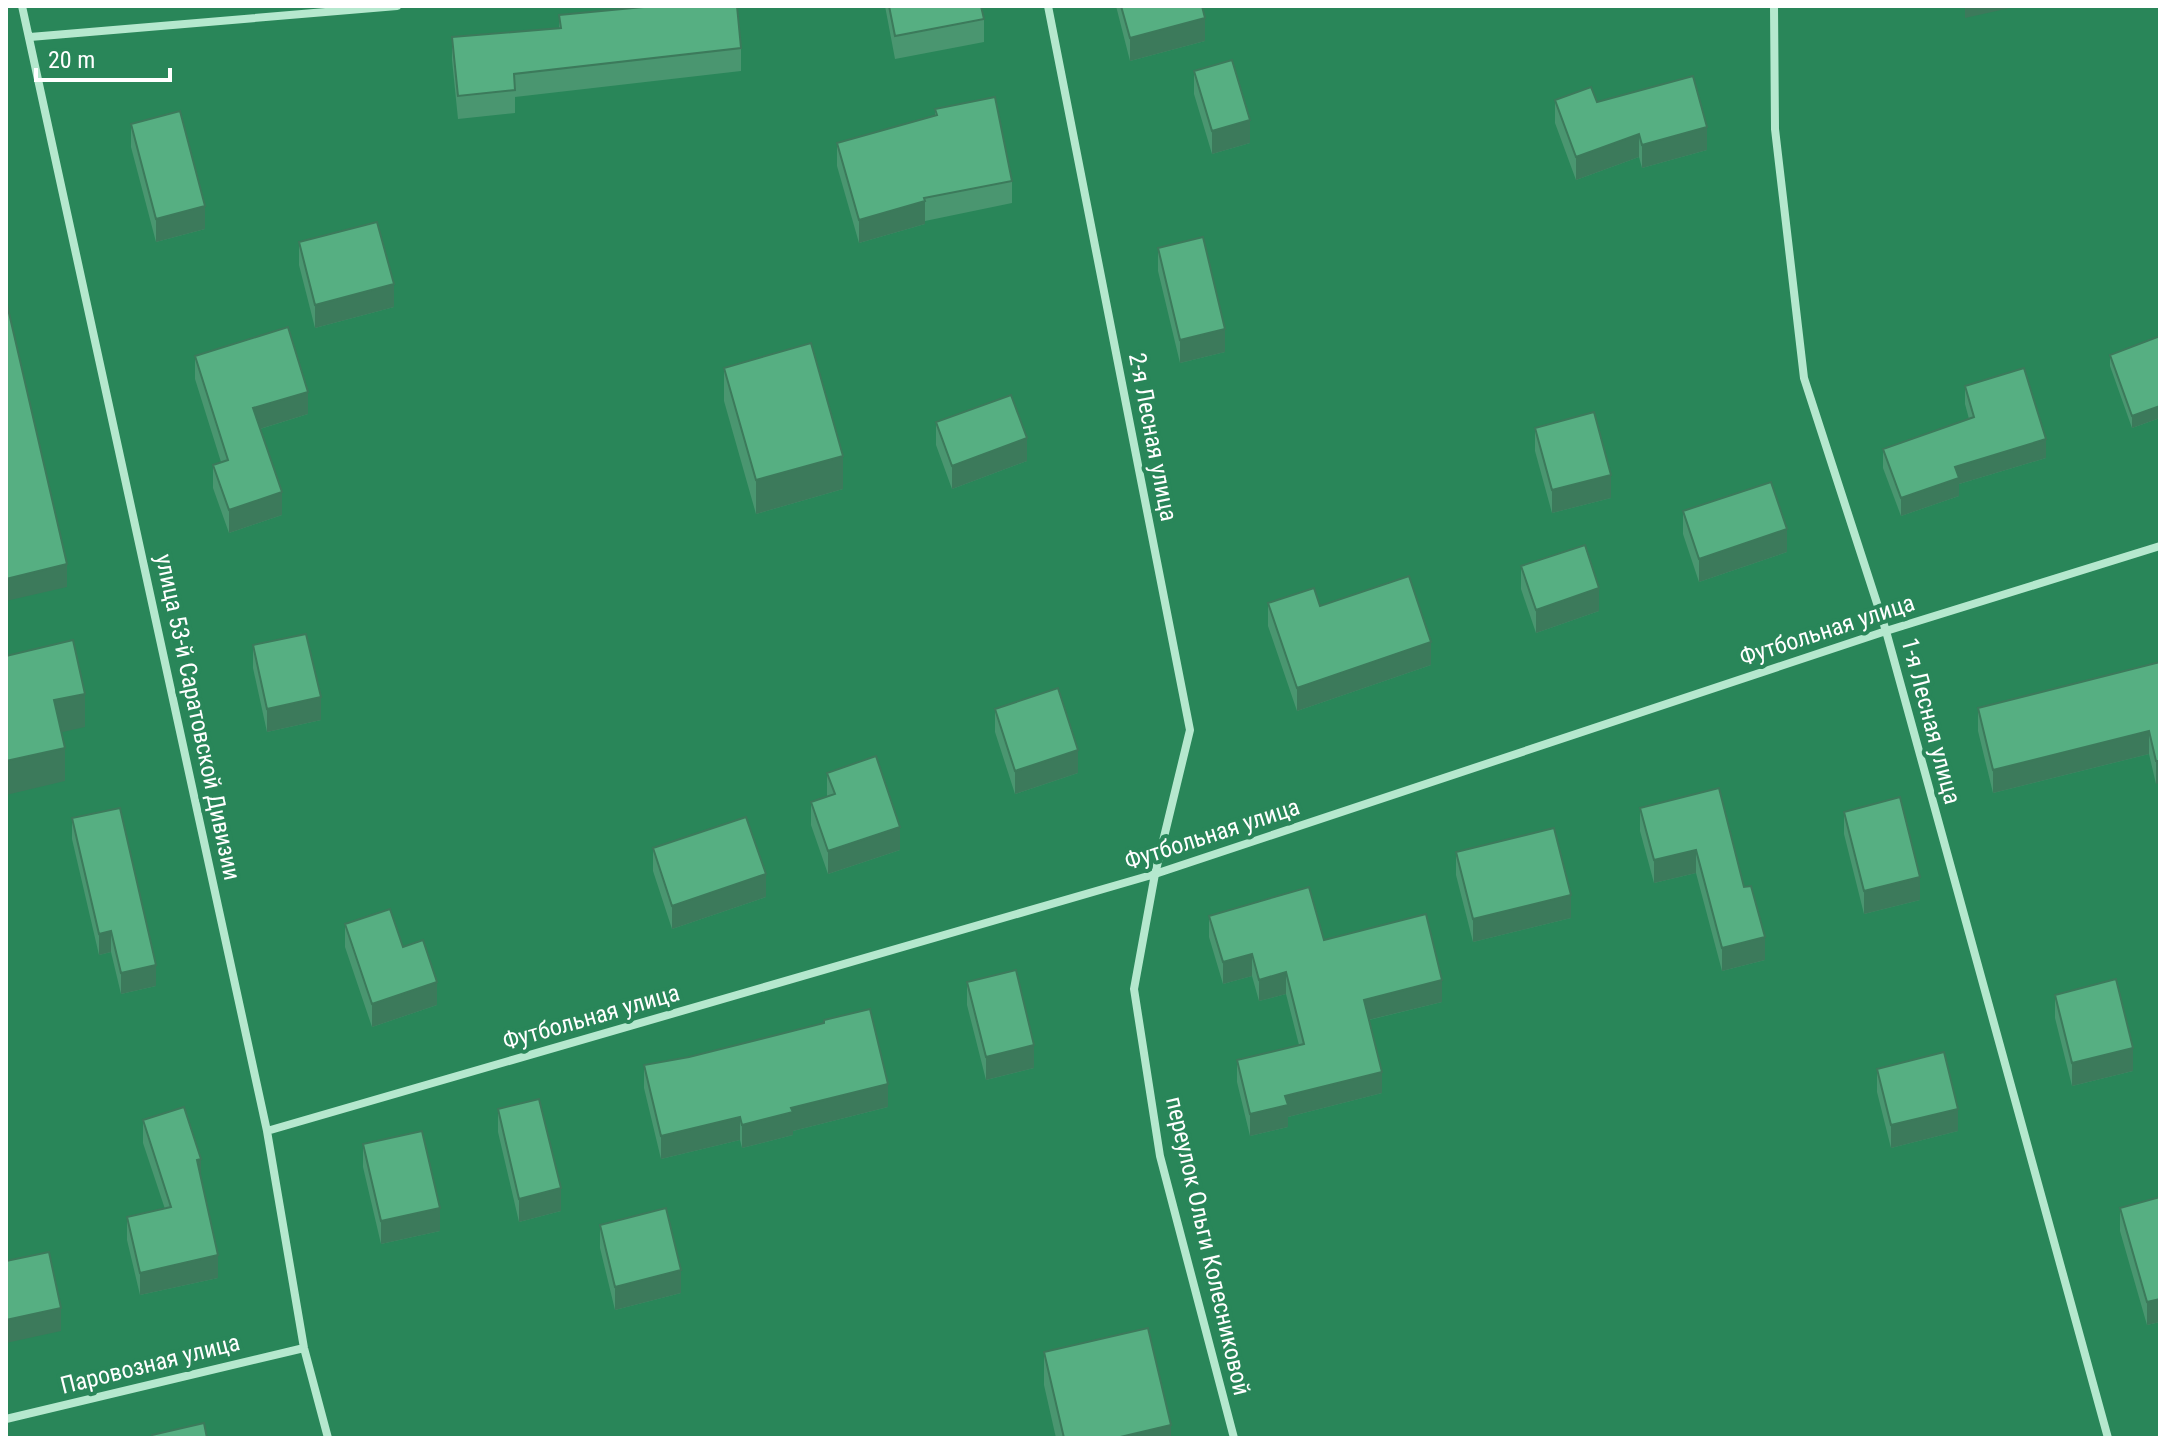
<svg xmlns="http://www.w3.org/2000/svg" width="2166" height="1444" font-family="'Roboto Condensed',sans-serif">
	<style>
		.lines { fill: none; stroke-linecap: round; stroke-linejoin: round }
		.minor { stroke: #b5e8ce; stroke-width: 8 }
		.wall { fill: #4a9670 }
		.shaded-wall { fill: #3c7a5b }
		.building { fill: #56af82; stroke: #3c7a5b; stroke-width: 2 }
		.labels { text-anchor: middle; stroke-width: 8; stroke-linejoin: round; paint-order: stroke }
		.street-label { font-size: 24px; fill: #fff; stroke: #298659 }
	</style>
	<rect width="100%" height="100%" fill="#298659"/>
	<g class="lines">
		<!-- minor -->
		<path class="minor" d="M 22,6 L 267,1131 L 304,1348 L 328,1438
			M 1048,6 L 1190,730 L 1155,874 L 1134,989 L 1160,1156 L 1234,1438
			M 1774,6 L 1775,129 L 1804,378 L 1886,631 L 2108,1438
			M 30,37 L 397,6
			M 267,1131 L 1155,874 L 1886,631 L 2160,546
			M 6,1419 L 304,1348"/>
	</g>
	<!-- wall -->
	<path class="wall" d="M 885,6 L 981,6 L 984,19 L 984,42 L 895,59 Z
		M 1116,6 L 1202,6 L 1205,41 L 1130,61 Z
		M 559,15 L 741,48 L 741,71 L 515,97 L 515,113 L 458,119 L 452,60 L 452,37 L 559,28 Z
		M 1194,71 L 1250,143 L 1212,154 L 1194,94 Z
		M 1555,100 L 1597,102 L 1707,150 L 1642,168 L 1639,157 L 1576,180 L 1555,123 Z
		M 935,109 L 1012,181 L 1012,203 L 925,221 L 925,224 L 859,243 L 837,166 L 837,143 L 935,115 Z
		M 131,124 L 205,229 L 156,242 L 131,147 Z
		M 299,242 L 394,307 L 315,328 L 299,265 Z
		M 1158,248 L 1225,352 L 1180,363 L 1158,271 Z
		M 2160,336 L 2160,418 L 2132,428 L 2110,366 L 2110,355 Z
		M 195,356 L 308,414 L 260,429 L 282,515 L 229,533 L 213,488 L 213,465 L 221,462 L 195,379 Z
		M 724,368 L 843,489 L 756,514 L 724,401 Z
		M 1965,386 L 2046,458 L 1959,484 L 1959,496 L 1901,516 L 1883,468 L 1883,449 L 1969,419 L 1965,404 Z
		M 936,422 L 1027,461 L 952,489 L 936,445 Z
		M 1535,428 L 1611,498 L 1552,513 L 1535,451 Z
		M 1683,511 L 1787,552 L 1699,582 L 1683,534 Z
		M 1521,566 L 1599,611 L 1536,633 L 1521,589 Z
		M 1268,603 L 1431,665 L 1297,711 L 1268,626 Z
		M 253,645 L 321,720 L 267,732 L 253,668 Z
		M 2160,662 L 2156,784 L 2149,754 L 1993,793 L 1978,731 L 1978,708 Z
		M 995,709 L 1078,773 L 1015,794 L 995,732 Z
		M 827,773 L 900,850 L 828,874 L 811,825 L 811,802 L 827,797 Z
		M 1640,808 L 1744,887 L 1765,960 L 1722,971 L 1696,873 L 1654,883 L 1640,831 Z
		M 1844,812 L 1920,900 L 1864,914 L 1844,834 Z
		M 72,818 L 156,986 L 121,994 L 111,952 L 99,955 L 72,839 Z
		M 653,848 L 766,897 L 672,929 L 653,871 Z
		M 1456,852 L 1571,918 L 1473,942 L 1456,875 Z
		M 1209,916 L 1324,940 L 1442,1002 L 1369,1020 L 1382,1093 L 1288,1117 L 1288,1127 L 1250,1136 L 1237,1082 L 1237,1060 L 1299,1045 L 1286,994 L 1259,1001 L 1252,976 L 1223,984 L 1209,937 Z
		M 345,924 L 403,947 L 437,1005 L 372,1027 L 345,947 Z
		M 967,982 L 1034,1068 L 986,1080 L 967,1005 Z
		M 2055,995 L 2133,1071 L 2072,1086 L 2055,1018 Z
		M 644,1065 L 888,1107 L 793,1131 L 793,1135 L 742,1148 L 740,1140 L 661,1159 L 644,1088 Z
		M 1877,1069 L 1958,1131 L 1891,1148 L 1877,1092 Z
		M 498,1109 L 561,1211 L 519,1222 L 498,1132 Z
		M 143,1120 L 201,1178 L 218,1278 L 140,1295 L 127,1240 L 127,1217 L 165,1209 L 143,1143 Z
		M 363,1144 L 440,1231 L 381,1244 L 363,1167 Z
		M 2120,1208 L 2160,1322 L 2147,1325 L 2120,1231 Z
		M 600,1225 L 681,1293 L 615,1310 L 600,1248 Z
		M 1044,1352 L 1171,1438 L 1056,1438 L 1044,1385 Z"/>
	<!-- shaded-wall -->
	<path class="shaded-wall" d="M 1965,6 L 2019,6 L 1965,18 Z
		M 1205,18 L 1205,41 L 1130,61 L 1130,38 Z
		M 1250,120 L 1250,143 L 1212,154 L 1212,131 Z
		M 1707,127 L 1707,150 L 1642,168 L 1642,145 Z
		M 1639,134 L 1639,157 L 1576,180 L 1576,157 Z
		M 925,201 L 925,224 L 859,243 L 859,220 Z
		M 205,206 L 205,229 L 156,242 L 156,219 Z
		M 7,276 L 7,299 L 6,300 L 6,277 Z
		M 394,284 L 394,307 L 315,328 L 315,305 Z
		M 1225,329 L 1225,352 L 1180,363 L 1180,340 Z
		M 308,392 L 308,414 L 253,431 L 253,408 Z
		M 2160,406 L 2160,418 L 2132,428 L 2132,416 Z
		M 1027,438 L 1027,461 L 952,489 L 952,466 Z
		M 2046,439 L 2046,458 L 1959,484 L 1959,496 L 1901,516 L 1901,498 L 1955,467 Z
		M 843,456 L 843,489 L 756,514 L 756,480 Z
		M 1611,475 L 1611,498 L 1552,513 L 1552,490 Z
		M 282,492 L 282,515 L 229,533 L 229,510 Z
		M 1787,529 L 1787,552 L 1699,582 L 1699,559 Z
		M 67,564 L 67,587 L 6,601 L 6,579 Z
		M 1599,588 L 1599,611 L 1536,633 L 1536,610 Z
		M 1431,642 L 1431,665 L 1297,711 L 1297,688 Z
		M 85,694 L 85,727 L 54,734 L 54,700 Z
		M 321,697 L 321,720 L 267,732 L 267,709 Z
		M 2149,731 L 2149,754 L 1993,793 L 1993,770 Z
		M 65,748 L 65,781 L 6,795 L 6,761 Z
		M 1078,750 L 1078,773 L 1015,794 L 1015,771 Z
		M 2156,761 L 2160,761 L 2160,783 L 2156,784 Z
		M 900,827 L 900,850 L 828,874 L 828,851 Z
		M 1696,850 L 1696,873 L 1654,883 L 1654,860 Z
		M 766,874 L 766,897 L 672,929 L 672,906 Z
		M 1920,877 L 1920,900 L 1864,914 L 1864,891 Z
		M 1571,895 L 1571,918 L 1473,942 L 1473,919 Z
		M 111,931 L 111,952 L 99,955 L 99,934 Z
		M 1765,937 L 1765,960 L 1722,971 L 1722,948 Z
		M 1252,954 L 1252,976 L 1223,984 L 1223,962 Z
		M 156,965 L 156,986 L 121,994 L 121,973 Z
		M 1286,972 L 1286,994 L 1259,1001 L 1259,980 Z
		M 1442,980 L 1442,1002 L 1364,1021 L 1364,1000 Z
		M 437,982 L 437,1005 L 372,1027 L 372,1004 Z
		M 1034,1045 L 1034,1068 L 986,1080 L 986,1057 Z
		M 2133,1048 L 2133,1071 L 2072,1086 L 2072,1063 Z
		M 1382,1072 L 1382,1093 L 1288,1117 L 1288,1127 L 1250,1136 L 1250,1114 L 1285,1096 Z
		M 888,1084 L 888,1107 L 793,1131 L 793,1135 L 742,1148 L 742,1125 L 791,1108 Z
		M 1958,1109 L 1958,1131 L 1891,1148 L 1891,1125 Z
		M 740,1117 L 740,1140 L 661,1159 L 661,1136 Z
		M 201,1159 L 201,1182 L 197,1160 Z
		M 561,1188 L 561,1211 L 519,1222 L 519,1199 Z
		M 440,1208 L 440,1231 L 381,1244 L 381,1221 Z
		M 218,1255 L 218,1278 L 140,1295 L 140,1273 Z
		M 681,1270 L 681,1293 L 615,1310 L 615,1287 Z
		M 2160,1299 L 2160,1322 L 2147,1325 L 2147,1302 Z
		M 61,1308 L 61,1331 L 6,1343 L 6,1320 Z
		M 1171,1425 L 1171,1438 L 1116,1438 Z"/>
	<!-- building -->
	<path class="building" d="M 654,6 L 737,6 L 741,48 L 514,74 L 515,90 L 458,96 L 452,37 L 561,28 L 559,15 Z
		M 889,6 L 981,6 L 984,19 L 895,36 Z
		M 1121,6 L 1202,6 L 1205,18 L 1130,38 Z
		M 1232,60 L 1250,120 L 1212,131 L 1194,71 Z
		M 1693,76 L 1707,127 L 1642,145 L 1639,134 L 1576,157 L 1555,100 L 1591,87 L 1597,102 Z
		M 995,97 L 1012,181 L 924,198 L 925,201 L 859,220 L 837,143 L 937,115 L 935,109 Z
		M 180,111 L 205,206 L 156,219 L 131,124 Z
		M 377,222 L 394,284 L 315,305 L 299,242 Z
		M 1203,237 L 1225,329 L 1180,340 L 1158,248 Z
		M 6,300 L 67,564 L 6,579 Z
		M 288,327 L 308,392 L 253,408 L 282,492 L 229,510 L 213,465 L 228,460 L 195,356 Z
		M 2160,336 L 2160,406 L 2132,416 L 2110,355 Z
		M 811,343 L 843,456 L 756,480 L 724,368 Z
		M 2024,368 L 2046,439 L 1955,467 L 1959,478 L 1901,498 L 1883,449 L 1974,417 L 1965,386 Z
		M 1011,395 L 1027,438 L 952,466 L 936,422 Z
		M 1594,412 L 1611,475 L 1552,490 L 1535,428 Z
		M 1771,482 L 1787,529 L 1699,559 L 1683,511 Z
		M 1585,545 L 1599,588 L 1536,610 L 1521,566 Z
		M 1409,576 L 1431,642 L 1297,688 L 1268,603 L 1314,588 L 1320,606 Z
		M 306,634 L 321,697 L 267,709 L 253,645 Z
		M 73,640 L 85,694 L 54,700 L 65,748 L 6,761 L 6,656 Z
		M 2160,662 L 2160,761 L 2156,761 L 2149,731 L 1993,770 L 1978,708 Z
		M 1058,688 L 1078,750 L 1015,771 L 995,709 Z
		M 876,756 L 900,827 L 828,851 L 811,802 L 835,794 L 827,773 Z
		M 1719,788 L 1744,887 L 1751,886 L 1765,937 L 1722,948 L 1696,850 L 1654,860 L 1640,808 Z
		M 1900,797 L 1920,877 L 1864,891 L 1844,812 Z
		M 120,808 L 156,965 L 121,973 L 111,931 L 99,934 L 72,818 Z
		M 746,817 L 766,874 L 672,906 L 653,848 Z
		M 1554,828 L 1571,895 L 1473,919 L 1456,852 Z
		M 1309,887 L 1324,940 L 1426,914 L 1442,980 L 1364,1000 L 1382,1072 L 1285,1096 L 1288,1105 L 1250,1114 L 1237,1060 L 1304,1044 L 1286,972 L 1259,980 L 1252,954 L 1223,962 L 1209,916 Z
		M 390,909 L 403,947 L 423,940 L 437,982 L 372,1004 L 345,924 Z
		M 1016,970 L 1034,1045 L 986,1057 L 967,982 Z
		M 2116,979 L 2133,1048 L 2072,1063 L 2055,995 Z
		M 870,1009 L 888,1084 L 791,1108 L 793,1112 L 742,1125 L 740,1117 L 661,1136 L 644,1065 L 689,1057 L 824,1023 L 824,1020 Z
		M 1944,1052 L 1958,1109 L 1891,1125 L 1877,1069 Z
		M 539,1099 L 561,1188 L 519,1199 L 498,1109 Z
		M 184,1107 L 201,1159 L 197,1160 L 218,1255 L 140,1273 L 127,1217 L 171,1207 L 143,1120 Z
		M 422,1131 L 440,1208 L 381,1221 L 363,1144 Z
		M 2160,1197 L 2160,1299 L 2147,1302 L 2120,1208 Z
		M 666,1208 L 681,1270 L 615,1287 L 600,1225 Z
		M 49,1252 L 61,1308 L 6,1320 L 6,1261 Z
		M 1148,1328 L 1171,1425 L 1116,1438 L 1064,1438 L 1044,1352 Z
		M 204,1423 L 207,1438 L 152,1438 L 152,1435 Z"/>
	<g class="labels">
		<!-- street labels -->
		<g class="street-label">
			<text transform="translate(1153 437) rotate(79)" y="8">2-я Лесная улица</text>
			<text transform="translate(1827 630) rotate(-18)" y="8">Футбольная улица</text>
			<text transform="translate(198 717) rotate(78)" y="8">улица 53-й Саратовской Дивизии</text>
			<text transform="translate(1931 721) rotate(75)" y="8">1-я Лесная улица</text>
			<text transform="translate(1212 834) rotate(-18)" y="8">Футбольная улица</text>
			<text transform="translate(591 1017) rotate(-16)" y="8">Футбольная улица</text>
			<text transform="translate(1208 1246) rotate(77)" y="8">переулок Ольги Колесниковой</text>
			<text transform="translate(150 1364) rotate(-14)" y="8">Паровозная улица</text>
		</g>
	</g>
	<!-- border -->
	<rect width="2166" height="1444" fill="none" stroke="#ffffff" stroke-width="16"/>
	<!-- scale -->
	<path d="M36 68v12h134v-12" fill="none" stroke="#ffffff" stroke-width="4"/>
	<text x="48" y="68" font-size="24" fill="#ffffff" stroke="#298659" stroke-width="6" paint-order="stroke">20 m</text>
</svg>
